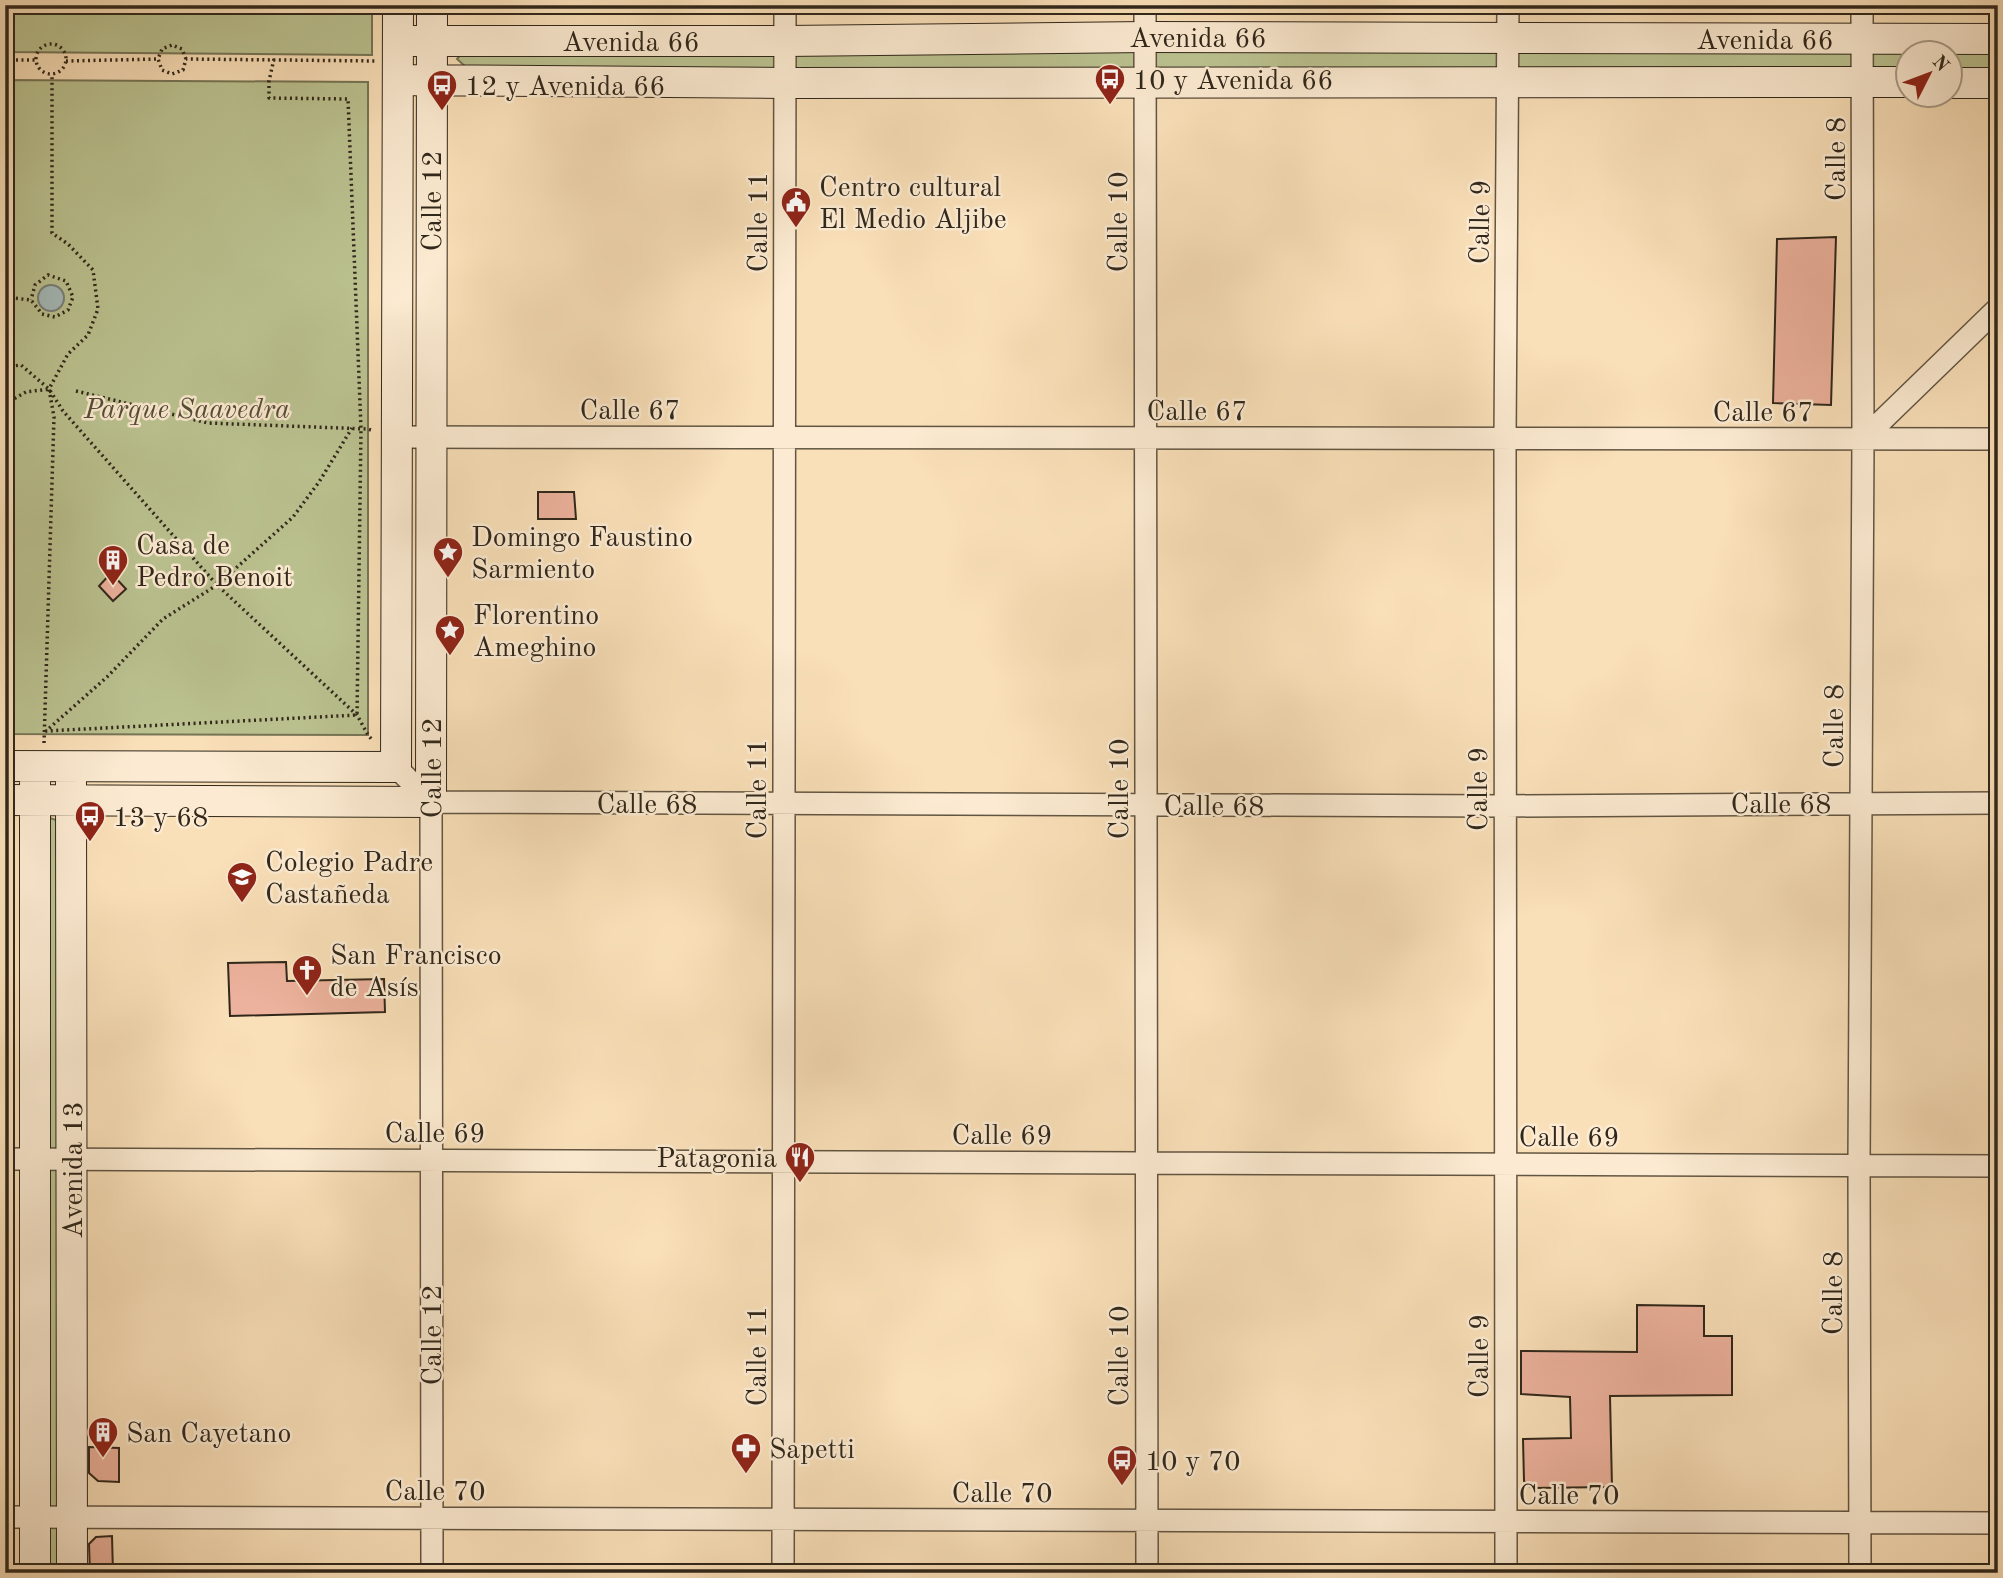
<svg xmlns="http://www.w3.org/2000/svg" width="2003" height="1578" font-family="'Old Standard TT',serif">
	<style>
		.green { fill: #bbc391; stroke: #767556; stroke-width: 2 }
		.water { fill: #a4baba; stroke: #767f7a; stroke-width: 2 }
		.building { fill: #edb29d; stroke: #30271b; stroke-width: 2 }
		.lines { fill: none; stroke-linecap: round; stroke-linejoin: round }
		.minor-casing { stroke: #625542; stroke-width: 24 }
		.secondary-casing { stroke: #30271b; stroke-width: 32 }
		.path { stroke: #30271b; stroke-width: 3.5; stroke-dasharray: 2 3.5; stroke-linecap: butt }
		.minor { stroke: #fcebd2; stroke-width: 21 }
		.secondary { stroke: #fcebd2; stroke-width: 30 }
		.labels { text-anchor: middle; stroke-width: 5; stroke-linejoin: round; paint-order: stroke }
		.street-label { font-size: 28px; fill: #30271b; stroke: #fcebd2 }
		.poi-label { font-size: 28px; fill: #30271b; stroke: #fcebd2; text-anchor: start }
		.park-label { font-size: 28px; font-style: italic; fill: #534e38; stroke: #fcebd2 }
	</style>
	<rect width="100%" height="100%" fill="#fae0b9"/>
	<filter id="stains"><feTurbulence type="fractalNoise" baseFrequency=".00286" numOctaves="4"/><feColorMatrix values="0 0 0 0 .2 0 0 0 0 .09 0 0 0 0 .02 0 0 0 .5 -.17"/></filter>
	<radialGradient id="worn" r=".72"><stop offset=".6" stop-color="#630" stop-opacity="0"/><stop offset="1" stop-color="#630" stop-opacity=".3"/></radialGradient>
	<!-- green -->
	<path class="green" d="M 5,5 L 372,5 L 372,55 L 5,52 Z
		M 467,48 L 1998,50 L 1998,75 L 1951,75 L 1951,52 L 1909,52 L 1908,75 L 467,68 L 457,59 Z
		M 5,80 L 368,82 L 368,735 L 5,734 Z
		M 50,818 L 59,821 L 59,1573 L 43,1573 Z"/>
	<!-- water -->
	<path class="water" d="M38 298a13 13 0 1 1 26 0a13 13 0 1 1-26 0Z"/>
	<!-- building -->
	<path class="building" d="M 1836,237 L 1831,405 L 1773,403 L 1777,239 Z
		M 538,492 L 574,492 L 576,519 L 538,519 Z
		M 111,573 L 126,589 L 113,601 L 99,586 Z
		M 286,962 L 287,981 L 384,979 L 385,1012 L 230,1016 L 228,963 Z
		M 1637,1305 L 1704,1306 L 1704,1336 L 1732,1336 L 1732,1395 L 1610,1396 L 1612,1487 L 1531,1488 L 1524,1481 L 1523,1439 L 1571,1438 L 1570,1397 L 1521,1394 L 1521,1351 L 1637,1352 Z
		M 89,1447 L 119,1448 L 119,1482 L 98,1481 L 89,1473 Z
		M 112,1536 L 113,1573 L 90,1573 L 89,1544 L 96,1537 Z"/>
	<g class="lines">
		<!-- minor casing -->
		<g class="minor-casing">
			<path id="minor" d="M 1145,5 L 1147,1573
				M 395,437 L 1998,439
				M 1863,439 L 1998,308
				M 396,767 L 431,802 L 1505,806 L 1998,803
				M 431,802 L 432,1573
				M 5,1159 L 1998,1166
				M 5,1517 L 1998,1523
				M 783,1573 L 785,5
				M 1506,1573 L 1505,439 L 1508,5
				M 1860,1573 L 1859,1165 L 1863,439 L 1862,5"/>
		</g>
		<!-- secondary casing -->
		<g class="secondary-casing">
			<path id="secondary" d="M 398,41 L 785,41 L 1145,37 L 1998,39
				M 398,80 L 786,83 L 1909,82
				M 1951,83 L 1998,83
				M 5,766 L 396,767 L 398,5
				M 35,780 L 35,1573
				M 71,781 L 72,1573
				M 5,800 L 431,802 L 432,5"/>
		</g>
		<!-- path -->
		<path class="path" d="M36 59a15 15 0 1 1 30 0a15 15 0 1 1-30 0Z
			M 186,59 L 182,49 L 172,45 L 162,49 L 158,59 L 162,70 L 172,74 L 183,70 L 186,59 L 377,61
			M 274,59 L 269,81 L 269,98 L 348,99 L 361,429 L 357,715 L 46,731 L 107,677 L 163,619 L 217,585 L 293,517 L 319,482 L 352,428
			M 5,60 L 35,60
			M 66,61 L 158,59
			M 5,297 L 31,300 L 42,314 L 55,317 L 68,310 L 73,297 L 66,281 L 48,275 L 35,285 L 31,300
			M 5,367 L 21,365 L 49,389
			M 76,391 L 208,423 L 368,429 L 374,431
			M 5,404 L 26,392 L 49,389 L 63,411 L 217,585 L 357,715 L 368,735 L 373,741
			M 44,743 L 54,417 L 49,389 L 68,354 L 88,335 L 98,309 L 93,270 L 68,244 L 52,233 L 52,75"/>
		<!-- minor -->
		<use href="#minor" class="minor"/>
		<!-- secondary -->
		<use href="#secondary" class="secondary"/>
	</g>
	<!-- icons -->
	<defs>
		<g id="bus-pin" transform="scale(1.575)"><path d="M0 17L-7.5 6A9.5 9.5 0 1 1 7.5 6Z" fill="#8f2418" stroke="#fcebd2"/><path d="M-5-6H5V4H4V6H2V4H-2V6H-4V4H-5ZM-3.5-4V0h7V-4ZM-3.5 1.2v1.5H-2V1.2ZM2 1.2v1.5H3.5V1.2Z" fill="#fff"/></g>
		<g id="civic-pin" transform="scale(1.575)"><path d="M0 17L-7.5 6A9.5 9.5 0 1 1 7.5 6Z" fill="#8f2418" stroke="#fcebd2"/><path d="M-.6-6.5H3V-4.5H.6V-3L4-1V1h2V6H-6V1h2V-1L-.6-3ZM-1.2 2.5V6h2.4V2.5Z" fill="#fff"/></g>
		<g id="sight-pin" transform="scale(1.575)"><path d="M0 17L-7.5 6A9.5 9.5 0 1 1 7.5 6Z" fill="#8f2418" stroke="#fcebd2"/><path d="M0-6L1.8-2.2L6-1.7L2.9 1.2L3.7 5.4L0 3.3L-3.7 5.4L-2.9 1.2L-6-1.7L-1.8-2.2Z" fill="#fff"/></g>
		<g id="building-pin" transform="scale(1.575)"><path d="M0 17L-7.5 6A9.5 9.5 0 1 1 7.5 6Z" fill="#8f2418" stroke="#fcebd2"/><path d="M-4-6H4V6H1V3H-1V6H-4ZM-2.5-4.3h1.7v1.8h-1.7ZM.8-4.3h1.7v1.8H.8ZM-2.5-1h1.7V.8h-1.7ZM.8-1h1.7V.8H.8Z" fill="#fff"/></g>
		<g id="school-pin" transform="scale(1.575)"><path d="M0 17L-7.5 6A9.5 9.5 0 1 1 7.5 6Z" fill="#8f2418" stroke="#fcebd2"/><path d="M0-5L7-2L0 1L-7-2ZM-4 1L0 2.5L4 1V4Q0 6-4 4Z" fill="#fff"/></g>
		<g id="church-pin" transform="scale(1.575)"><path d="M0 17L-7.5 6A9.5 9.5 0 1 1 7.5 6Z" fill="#8f2418" stroke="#fcebd2"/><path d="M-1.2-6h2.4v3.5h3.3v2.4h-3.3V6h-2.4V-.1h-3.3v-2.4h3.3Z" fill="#fff"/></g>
		<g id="restaurant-pin" transform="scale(1.575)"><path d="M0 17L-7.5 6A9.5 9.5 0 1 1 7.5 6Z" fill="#8f2418" stroke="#fcebd2"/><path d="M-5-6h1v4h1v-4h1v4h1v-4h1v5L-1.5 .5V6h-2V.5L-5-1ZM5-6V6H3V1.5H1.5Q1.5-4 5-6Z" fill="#fff"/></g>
		<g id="pharmacy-pin" transform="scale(1.575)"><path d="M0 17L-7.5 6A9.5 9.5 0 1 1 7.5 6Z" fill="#8f2418" stroke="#fcebd2"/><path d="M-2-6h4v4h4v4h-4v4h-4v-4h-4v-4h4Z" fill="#fff"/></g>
	</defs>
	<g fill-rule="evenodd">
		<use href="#bus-pin" x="1110" y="79"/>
		<use href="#bus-pin" x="442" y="85"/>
		<use href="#civic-pin" x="796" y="202"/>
		<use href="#sight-pin" x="448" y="552"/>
		<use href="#building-pin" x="113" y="560"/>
		<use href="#sight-pin" x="450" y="630"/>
		<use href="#bus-pin" x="90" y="816"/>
		<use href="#school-pin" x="242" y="877"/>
		<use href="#church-pin" x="307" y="970"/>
		<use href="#restaurant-pin" x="800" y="1157"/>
		<use href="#building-pin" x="103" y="1432"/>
		<use href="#pharmacy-pin" x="746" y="1448"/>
		<use href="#bus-pin" x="1122" y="1460"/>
	</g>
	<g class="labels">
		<!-- street labels -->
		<g class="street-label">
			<text x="1198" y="47">Avenida 66</text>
			<text x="1765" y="49">Avenida 66</text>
			<text x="631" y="51">Avenida 66</text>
			<text transform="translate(1835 159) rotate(-90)" y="10">Calle 8</text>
			<text transform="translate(431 201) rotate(-90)" y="10">Calle 12</text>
			<text transform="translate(757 222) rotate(-90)" y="10">Calle 11</text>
			<text transform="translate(1117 222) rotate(-90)" y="10">Calle 10</text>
			<text transform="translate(1479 222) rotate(-89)" y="10">Calle 9</text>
			<text x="630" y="419">Calle 67</text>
			<text x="1197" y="420">Calle 67</text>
			<text x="1763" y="421">Calle 67</text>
			<text transform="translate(1833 726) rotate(-90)" y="10">Calle 8</text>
			<text transform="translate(431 768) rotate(-90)" y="10">Calle 12</text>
			<text transform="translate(756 789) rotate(-90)" y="10">Calle 11</text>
			<text transform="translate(1118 789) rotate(-90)" y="10">Calle 10</text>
			<text transform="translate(1477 789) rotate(-90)" y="10">Calle 9</text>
			<text x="647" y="813">Calle 68</text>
			<text x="1781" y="813">Calle 68</text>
			<text x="1214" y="815">Calle 68</text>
			<text x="435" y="1142">Calle 69</text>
			<text x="1002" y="1144">Calle 69</text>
			<text x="1569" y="1146">Calle 69</text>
			<text transform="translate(72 1170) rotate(-90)" y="10">Avenida 13</text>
			<text transform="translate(1832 1293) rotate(-90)" y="10">Calle 8</text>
			<text transform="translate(431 1335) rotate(-90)" y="10">Calle 12</text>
			<text transform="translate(756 1356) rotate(-90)" y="10">Calle 11</text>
			<text transform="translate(1118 1356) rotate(-90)" y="10">Calle 10</text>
			<text transform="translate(1478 1356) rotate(-90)" y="10">Calle 9</text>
			<text x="435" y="1500">Calle 70</text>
			<text x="1002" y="1502">Calle 70</text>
			<text x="1569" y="1504">Calle 70</text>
		</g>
		<!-- poi labels -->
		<g class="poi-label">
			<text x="1133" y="89">10 y Avenida 66</text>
			<text x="465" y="95">12 y Avenida 66</text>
			<text x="819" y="196">Centro cultural<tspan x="819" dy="32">El Medio Aljibe</tspan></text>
			<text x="471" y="546">Domingo Faustino<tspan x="471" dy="32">Sarmiento</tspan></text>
			<text x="136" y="554">Casa de<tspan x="136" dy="32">Pedro Benoit</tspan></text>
			<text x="473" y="624">Florentino<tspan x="473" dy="32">Ameghino</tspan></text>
			<text x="113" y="826">13 y 68</text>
			<text x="265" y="871">Colegio Padre<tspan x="265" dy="32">Castañeda</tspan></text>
			<text x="330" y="964">San Francisco<tspan x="330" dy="32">de Asís</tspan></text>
			<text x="777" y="1167" text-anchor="end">Patagonia</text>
			<text x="126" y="1442">San Cayetano</text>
			<text x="769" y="1458">Sapetti</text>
			<text x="1145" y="1470">10 y 70</text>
		</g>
		<!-- park labels -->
		<g class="park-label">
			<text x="187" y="418">Parque Saavedra</text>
		</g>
	</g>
	<!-- margin -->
	<rect width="2003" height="1578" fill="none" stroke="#fae0b9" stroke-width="28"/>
	<rect x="7" y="7" width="1989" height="1564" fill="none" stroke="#30271b" stroke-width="3.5"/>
	<rect x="14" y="14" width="1975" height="1550" fill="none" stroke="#30271b" stroke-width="2"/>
	<!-- north arrow -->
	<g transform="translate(1929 74) rotate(48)"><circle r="33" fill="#fcebd2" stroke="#aa9d89" stroke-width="2"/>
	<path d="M0-5L12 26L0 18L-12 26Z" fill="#8f2418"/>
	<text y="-10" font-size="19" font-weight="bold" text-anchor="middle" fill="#30271b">N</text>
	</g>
	<rect width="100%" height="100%" filter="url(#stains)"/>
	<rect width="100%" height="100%" fill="url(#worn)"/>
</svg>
